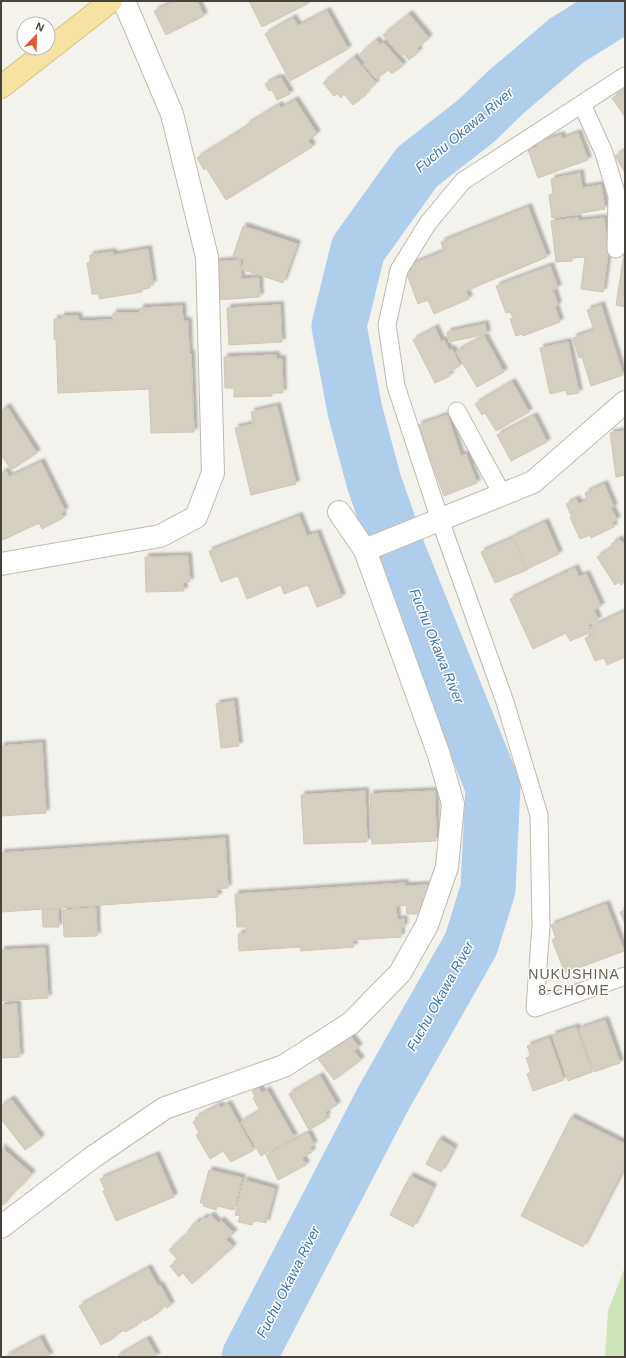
<svg xmlns="http://www.w3.org/2000/svg" width="626" height="1358" font-family="Arial,sans-serif">
	<style>
		.green { fill: #cee5b8 }
		.lines { fill: none; stroke-linecap: round; stroke-linejoin: round }
		.river { stroke: #aeceeb; stroke-width: 55 }
		.building { fill: #d5cfc2; stroke: #cfc7b6; filter: url(#shadow) }
		.lane-casing { stroke: #bfbaaf; stroke-width: 19 }
		.street-casing { stroke: #bfbaaf; stroke-width: 24 }
		.primary-casing { stroke: #dac274; stroke-width: 24 }
		.lane { stroke: #fff; stroke-width: 17 }
		.street { stroke: #fff; stroke-width: 22 }
		.primary { stroke: #f6e3a3; stroke-width: 22 }
		.labels { text-anchor: middle; stroke-width: 3; stroke-linejoin: round; paint-order: stroke }
		.water-label { font-size: 14px; font-style: italic; fill: #3b75ac; stroke: #fff }
		.neighbourhood-label { font-size: 14px; letter-spacing: 1px; fill: #6a6252; stroke: #fff }
	</style>
	<defs>
		<filter id="shadow"><feDropShadow dx="3.5" dy="-3.5" stdDeviation="1" flood-color="#0004"/></filter>
	</defs>
	<rect width="100%" height="100%" fill="#f4f2ec"/>
	<!-- green -->
	<path class="green" d="M 625,1267 L 625,1357 L 605,1357 L 608,1311 Z"/>
	<g class="lines">
		<!-- river -->
		<path class="river" d="M 249,1357 L 383,1099 L 471,944 L 488,889 L 493,787 L 398,551 L 374,482 L 355,411 L 339,326 L 358,249 L 417,167 L 476,121 L 506,92 L 566,41 L 625,4"/>
	</g>
	<!-- building -->
	<path class="building" d="M 175,1 L 197,1 L 204,16 L 166,35 L 154,11 Z
		M 249,1 L 308,1 L 309,3 L 262,27 Z
		M 327,11 L 348,49 L 290,81 L 265,34 L 293,18 L 298,26 Z
		M 409,14 L 429,38 L 417,48 L 419,51 L 409,60 L 404,54 L 401,56 L 383,35 Z
		M 376,40 L 380,45 L 383,42 L 403,65 L 392,74 L 388,70 L 376,79 L 363,64 L 366,62 L 360,54 Z
		M 354,57 L 376,83 L 365,93 L 366,94 L 353,105 L 344,94 L 341,98 L 337,94 L 334,96 L 323,83 Z
		M 277,78 L 277,79 L 281,78 L 290,94 L 277,100 L 272,90 L 269,91 L 265,84 Z
		M 625,90 L 625,117 L 612,98 Z
		M 295,100 L 317,134 L 308,140 L 312,147 L 226,200 L 206,168 L 204,170 L 197,158 L 247,127 L 246,125 L 279,105 L 281,108 Z
		M 578,133 L 588,160 L 538,178 L 528,150 L 538,147 L 537,143 L 561,135 L 562,139 Z
		M 625,150 L 625,173 L 615,156 Z
		M 580,173 L 582,188 L 601,185 L 605,209 L 552,218 L 549,195 L 553,194 L 551,179 Z
		M 528,207 L 547,257 L 466,291 L 469,299 L 434,314 L 428,300 L 418,304 L 406,272 L 412,270 L 410,265 L 444,251 L 441,242 Z
		M 578,218 L 578,221 L 604,218 L 608,253 L 603,292 L 581,289 L 585,257 L 572,258 L 572,261 L 556,262 L 551,221 Z
		M 243,226 L 297,244 L 283,283 L 241,269 L 245,260 L 233,256 Z
		M 148,249 L 153,284 L 149,285 L 150,288 L 142,289 L 142,292 L 99,299 L 99,294 L 92,294 L 87,263 L 90,263 L 90,255 L 113,252 L 113,255 Z
		M 624,253 L 625,253 L 625,307 L 616,305 Z
		M 240,260 L 241,279 L 259,278 L 260,297 L 217,300 L 215,262 Z
		M 550,266 L 558,288 L 553,290 L 558,305 L 555,307 L 560,322 L 523,336 L 522,334 L 516,336 L 510,319 L 513,318 L 510,312 L 506,313 L 496,286 Z
		M 280,305 L 282,342 L 229,345 L 227,308 Z
		M 601,305 L 623,375 L 591,386 L 582,357 L 579,358 L 573,338 L 594,330 L 587,310 Z
		M 182,306 L 183,321 L 188,321 L 189,353 L 191,354 L 194,432 L 151,433 L 149,389 L 58,393 L 56,339 L 54,339 L 54,319 L 62,319 L 61,316 L 78,316 L 79,321 L 113,320 L 113,313 L 140,313 L 140,308 Z
		M 485,324 L 487,334 L 449,342 L 447,332 Z
		M 435,328 L 441,341 L 444,340 L 449,350 L 452,349 L 460,366 L 449,372 L 450,376 L 435,383 L 413,340 Z
		M 484,336 L 504,372 L 477,387 L 456,352 Z
		M 568,342 L 579,393 L 567,395 L 566,390 L 550,394 L 540,348 Z
		M 276,355 L 276,359 L 282,359 L 283,393 L 272,393 L 272,396 L 234,397 L 234,388 L 225,388 L 224,357 Z
		M 512,382 L 529,412 L 496,431 L 485,413 L 482,415 L 475,404 Z
		M 277,406 L 296,484 L 251,495 L 235,428 L 253,424 L 251,412 Z
		M 7,407 L 37,453 L 11,470 L 1,454 L 1,411 Z
		M 447,415 L 461,456 L 466,454 L 477,483 L 444,496 L 418,425 Z
		M 534,416 L 547,442 L 511,461 L 497,435 Z
		M 625,431 L 625,475 L 616,477 L 610,433 Z
		M 41,462 L 65,511 L 61,513 L 63,518 L 42,529 L 39,523 L 3,540 L 1,536 L 1,473 L 6,471 L 9,477 Z
		M 604,484 L 614,507 L 611,508 L 617,520 L 612,522 L 614,527 L 591,538 L 590,535 L 580,539 L 570,517 L 572,517 L 566,504 L 576,499 L 579,504 L 587,500 L 585,493 Z
		M 299,516 L 307,536 L 317,533 L 342,597 L 317,607 L 308,585 L 284,594 L 281,585 L 247,599 L 238,576 L 221,582 L 209,551 Z
		M 545,522 L 559,554 L 527,569 L 513,537 Z
		M 513,538 L 527,570 L 495,583 L 481,552 Z
		M 619,539 L 621,542 L 622,541 L 625,545 L 625,582 L 621,585 L 619,582 L 615,585 L 597,557 L 613,547 L 611,544 Z
		M 188,556 L 190,582 L 183,582 L 184,591 L 146,592 L 145,557 Z
		M 575,568 L 579,577 L 586,574 L 601,606 L 594,610 L 598,620 L 588,625 L 591,632 L 570,641 L 566,633 L 533,649 L 510,599 Z
		M 625,611 L 625,657 L 607,665 L 604,658 L 595,661 L 585,638 L 594,634 L 591,627 Z
		M 234,701 L 239,746 L 221,748 L 216,704 Z
		M 42,743 L 46,813 L 1,816 L 1,746 Z
		M 365,791 L 367,842 L 304,844 L 301,795 Z
		M 435,791 L 436,841 L 372,844 L 370,794 Z
		M 225,838 L 228,888 L 217,889 L 218,897 L 1,912 L 1,853 Z
		M 405,883 L 405,886 L 428,885 L 428,891 L 420,914 L 407,914 L 406,905 L 396,906 L 397,920 L 404,919 L 404,927 L 401,927 L 401,937 L 353,940 L 354,947 L 301,951 L 300,947 L 239,951 L 238,934 L 246,933 L 246,927 L 237,927 L 235,894 Z
		M 606,904 L 624,951 L 565,973 L 552,940 L 556,938 L 551,925 Z
		M 96,908 L 97,936 L 64,937 L 63,910 Z
		M 58,909 L 59,927 L 43,927 L 42,910 Z
		M 625,910 L 625,924 L 620,912 Z
		M 45,948 L 48,998 L 1,1001 L 1,950 Z
		M 17,1004 L 20,1057 L 1,1058 L 1,1005 Z
		M 605,1020 L 620,1063 L 594,1072 L 579,1029 Z
		M 576,1027 L 592,1072 L 568,1081 L 552,1035 Z
		M 348,1033 L 359,1047 L 354,1051 L 361,1060 L 334,1080 L 316,1056 Z
		M 549,1038 L 564,1080 L 533,1091 L 527,1074 L 531,1072 L 526,1058 L 531,1056 L 527,1046 Z
		M 320,1076 L 337,1105 L 325,1112 L 327,1116 L 324,1117 L 326,1120 L 309,1130 L 289,1094 Z
		M 259,1088 L 262,1093 L 267,1090 L 294,1137 L 261,1156 L 241,1122 L 260,1111 L 253,1098 L 255,1096 L 252,1091 Z
		M 11,1099 L 41,1138 L 25,1150 L 1,1119 L 1,1106 Z
		M 228,1104 L 254,1150 L 231,1162 L 223,1151 L 210,1159 L 196,1135 L 199,1133 L 193,1122 L 196,1120 L 195,1118 L 219,1105 L 221,1108 Z
		M 571,1117 L 625,1144 L 625,1166 L 583,1247 L 521,1216 Z
		M 308,1133 L 314,1145 L 310,1147 L 312,1152 L 302,1158 L 306,1165 L 278,1180 L 266,1155 Z
		M 439,1139 L 454,1148 L 441,1172 L 426,1164 Z
		M 1,1147 L 32,1174 L 17,1190 L 16,1189 L 1,1207 Z
		M 156,1155 L 174,1197 L 116,1221 L 103,1191 L 105,1190 L 100,1179 Z
		M 209,1170 L 242,1178 L 234,1210 L 217,1206 L 216,1210 L 203,1206 L 204,1203 L 200,1203 Z
		M 410,1176 L 433,1187 L 413,1227 L 390,1215 Z
		M 244,1180 L 275,1189 L 266,1223 L 253,1220 L 252,1225 L 238,1222 L 240,1216 L 235,1215 Z
		M 211,1215 L 218,1223 L 221,1220 L 234,1233 L 226,1239 L 233,1247 L 192,1284 L 183,1273 L 179,1277 L 170,1266 L 178,1260 L 169,1250 L 189,1232 L 188,1230 L 197,1221 L 198,1223 L 204,1217 L 206,1219 Z
		M 148,1268 L 158,1286 L 160,1285 L 171,1305 L 167,1308 L 166,1306 L 157,1311 L 158,1313 L 145,1321 L 144,1319 L 137,1324 L 138,1325 L 125,1332 L 124,1330 L 114,1336 L 114,1338 L 101,1345 L 79,1306 Z
		M 40,1338 L 50,1357 L 5,1357 Z
		M 147,1339 L 157,1357 L 116,1357 Z"/>
	<g class="lines">
		<!-- lane casing -->
		<g class="lane-casing">
			<path id="lane" d="M 625,76 L 463,181 L 428,223 L 399,270 L 387,325 L 396,386 L 440,520 L 505,702 L 539,815 L 541,926 L 535,1008 L 625,976
				M 582,104 L 604,153 L 617,196 L 616,249
				M 457,411 L 502,494"/>
		</g>
		<!-- street casing -->
		<g class="street-casing">
			<path id="street" d="M 365,550 L 533,482 L 625,402
				M 1,564 L 160,536 L 196,517 L 213,473 L 207,257 L 172,114 L 124,1
				M 1,1227 L 93,1157 L 165,1108 L 284,1066 L 351,1023 L 400,973 L 427,925 L 447,867 L 453,804 L 439,755 L 365,550 L 339,512"/>
		</g>
		<!-- primary casing -->
		<g class="primary-casing">
			<path id="primary" d="M 1,87 L 111,1"/>
		</g>
		<!-- lane -->
		<use href="#lane" class="lane"/>
		<!-- street -->
		<use href="#street" class="street"/>
		<!-- primary -->
		<use href="#primary" class="primary"/>
	</g>
	<g class="labels">
		<!-- water labels -->
		<g class="water-label">
			<text transform="translate(464 130) rotate(-40)" y="5">Fuchu Okawa River</text>
			<text transform="translate(437 646) rotate(68)" y="5">Fuchu Okawa River</text>
			<text transform="translate(440 996) rotate(-61)" y="5">Fuchu Okawa River</text>
			<text transform="translate(288 1282) rotate(-63)" y="5">Fuchu Okawa River</text>
		</g>
		<!-- neighbourhood labels -->
		<g class="neighbourhood-label">
			<text x="574" y="979">NUKUSHINA<tspan x="574" dy="16">8-CHOME</tspan></text>
		</g>
	</g>
	<!-- border -->
	<rect width="626" height="1358" fill="none" stroke="#48433a" stroke-width="4"/>
	<!-- north arrow -->
	<g transform="translate(36 36) rotate(23)"><circle r="19" fill="#ffffff" stroke="#b6b4b0"/>
	<path d="M0-3L7 15L0 10L-7 15Z" fill="#e75730"/>
	<text y="-6" font-size="11" font-weight="bold" text-anchor="middle" fill="#48433a">N</text>
	</g>
</svg>
